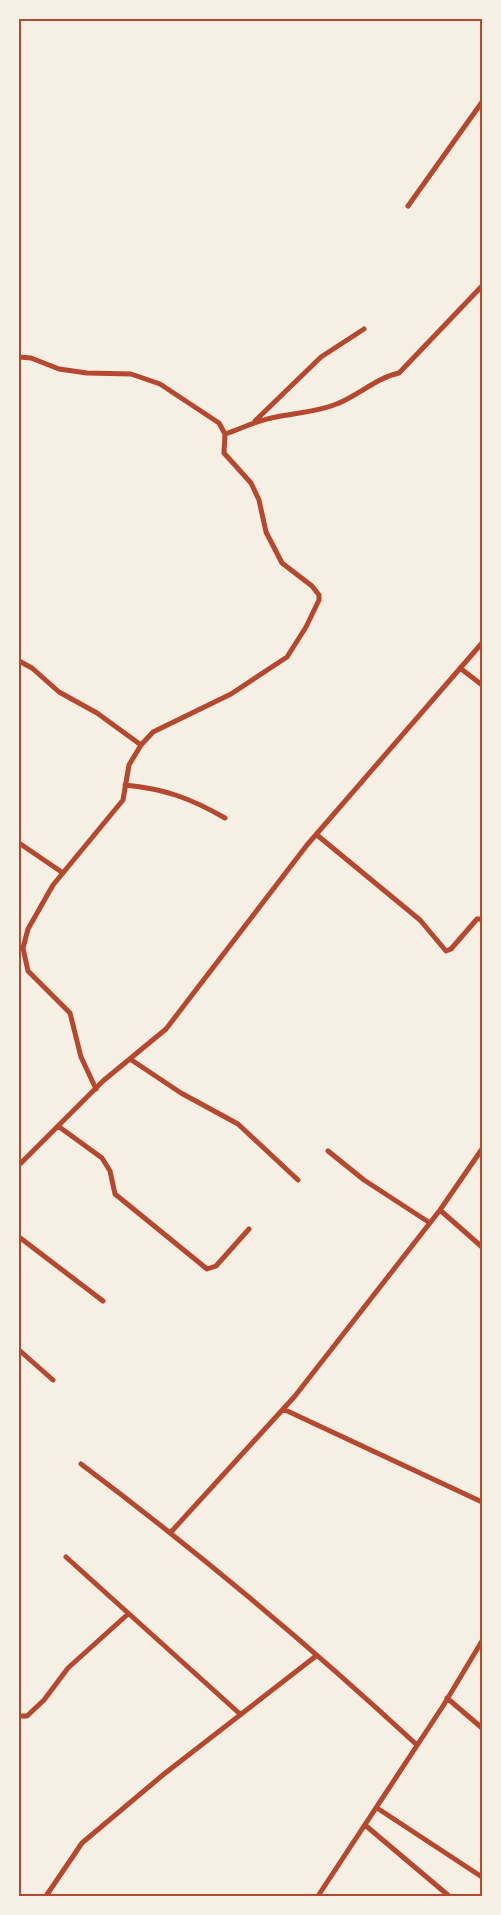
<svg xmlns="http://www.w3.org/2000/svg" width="501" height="1915" font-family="'Golos Text',sans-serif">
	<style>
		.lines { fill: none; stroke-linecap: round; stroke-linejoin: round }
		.minor { stroke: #b5482f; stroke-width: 5 }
		.neatline { fill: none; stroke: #b5482f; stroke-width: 2 }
	</style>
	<rect width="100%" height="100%" fill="#f6efe4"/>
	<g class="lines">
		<!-- minor -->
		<path class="minor" d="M 408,206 L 482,102
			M 19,357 L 31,358 L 59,369 L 87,373 L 131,374 L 160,384 L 219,423 L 225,434 L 224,453 L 251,483 L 259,500 L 266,532 L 282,563 L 312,586 L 319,595 L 319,600 L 306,627 L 287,657 L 231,694 L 153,732 L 141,745 L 129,765 L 123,800 L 53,885 L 28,929 L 23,948 L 28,971 L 70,1013 L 81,1057 L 96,1089
			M 255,421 L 321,357 L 364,329
			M 225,434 C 243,428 258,420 276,417 C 296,413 315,412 334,405 C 357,397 375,378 399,373 L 482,286
			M 19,661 L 32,668 L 59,692 L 97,713 L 141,745
			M 460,668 L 482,685
			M 125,785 C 165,789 190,798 225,818
			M 317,835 L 420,920 L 446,951 L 451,949 L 477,919 L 482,919
			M 19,843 L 63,873
			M 130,1059 L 181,1093 L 238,1124 L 298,1180
			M 58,1126 L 102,1158 L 110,1171 L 115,1194 L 207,1269 L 216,1266 L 249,1229
			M 328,1151 L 364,1180 L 430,1223
			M 19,1165 L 103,1081 L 166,1029 L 307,845 L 482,643
			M 440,1210 L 482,1247
			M 19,1237 L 103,1301
			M 19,1350 L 53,1380
			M 283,1409 L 482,1502
			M 81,1464 C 198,1552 310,1646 417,1745
			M 171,1532 L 295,1396 L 440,1210 L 482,1149
			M 66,1557 L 240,1714
			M 447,1698 L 482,1728
			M 19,1716 L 27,1716 L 44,1700 L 68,1668 L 128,1614
			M 377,1808 L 482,1877
			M 365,1825 L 449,1896
			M 46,1896 L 82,1843 L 164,1774 L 316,1656
			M 318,1896 L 443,1706 L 482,1641"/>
	</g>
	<!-- border -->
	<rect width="501" height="1915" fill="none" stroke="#f6efe4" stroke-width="40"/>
	<rect x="20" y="20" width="461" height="1875" class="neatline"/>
</svg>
